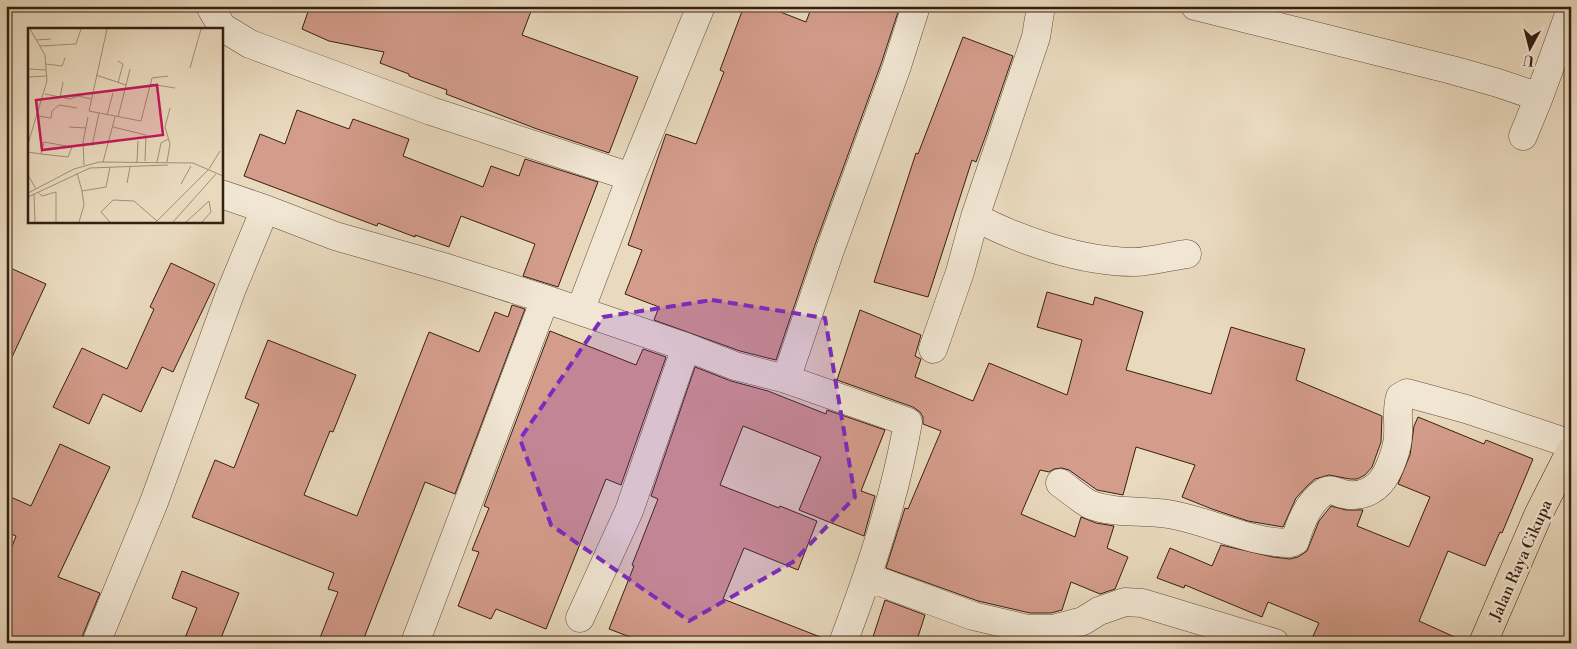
<svg xmlns="http://www.w3.org/2000/svg" width="1577" height="649" font-family="'Libre Bodoni',serif">
	<style>
		.building { fill: #d49c8b; stroke: #361f10 }
		.lines { fill: none; stroke-linecap: round; stroke-linejoin: round }
		.minor-casing { stroke: #634e3b; stroke-width: 29 }
		.major-casing { stroke: #361f10; stroke-width: 29 }
		.minor { stroke: #f1e6d4; stroke-width: 28 }
		.major { stroke: #e9d9bd; stroke-width: 28 }
		.marked { fill: #7b2cbf; fill-opacity: 0.2; stroke: #7b2cbf; stroke-width: 4; stroke-dasharray: 10 6; stroke-linejoin: round }
		.labels { text-anchor: middle; stroke-width: 4.5; stroke-linejoin: round; paint-order: stroke }
		.street-label { font-size: 16px; fill: #361f10; stroke: #f1e6d4 }
		.inset-road { fill: none; stroke: #a18f78; stroke-width: 1 }
		.view { fill: #c2185b; fill-opacity: 0.15; stroke: #c2185b; stroke-width: 2.5 }
		.inset-edge { fill: none; stroke: #361f10; stroke-width: 2.5 }
	</style>
	<rect width="100%" height="100%" fill="#e9d9bd"/>
	<filter id="stains"><feTurbulence type="fractalNoise" baseFrequency=".004" numOctaves="4"/><feColorMatrix values="0 0 0 0 .2 0 0 0 0 .09 0 0 0 0 .02 0 0 0 .5 -.17"/></filter>
	<radialGradient id="worn" r=".72"><stop offset=".6" stop-color="#630" stop-opacity="0"/><stop offset="1" stop-color="#630" stop-opacity=".3"/></radialGradient>
	<!-- building -->
	<path class="building" d="M 310,6 L 533,6 L 522,35 L 638,77 L 609,153 L 537,129 L 446,94 L 447,90 L 409,76 L 409,74 L 380,63 L 384,52 L 329,41 L 302,29 Z
		M 744,6 L 765,6 L 806,22 L 812,6 L 900,6 L 881,64 L 815,245 L 776,360 L 740,351 L 654,320 L 659,307 L 625,294 L 642,250 L 628,245 L 666,134 L 696,144 L 724,72 L 720,70 Z
		M 963,37 L 1013,56 L 986,135 L 976,162 L 972,160 L 928,297 L 874,282 L 916,153 L 918,154 Z
		M 297,110 L 349,129 L 353,119 L 409,139 L 403,156 L 483,187 L 491,166 L 519,176 L 525,159 L 598,182 L 558,287 L 523,276 L 535,244 L 461,216 L 449,247 L 415,235 L 415,237 L 378,223 L 377,226 L 244,176 L 260,134 L 285,144 Z
		M 171,263 L 215,284 L 173,372 L 162,367 L 141,412 L 103,394 L 89,424 L 53,407 L 82,348 L 127,369 L 154,309 L 150,307 Z
		M 6,266 L 46,284 L 6,370 Z
		M 1047,292 L 1093,305 L 1095,297 L 1143,312 L 1126,370 L 1211,394 L 1231,327 L 1305,349 L 1296,380 L 1382,416 L 1381,442 L 1372,467 L 1365,475 L 1357,479 L 1350,479 L 1329,475 L 1315,479 L 1307,486 L 1296,498 L 1283,527 L 1248,521 L 1212,509 L 1182,497 L 1195,465 L 1136,447 L 1123,495 L 1097,490 L 1069,470 L 1062,468 L 1054,469 L 1049,472 L 1040,470 L 1021,514 L 1075,537 L 1081,517 L 1096,523 L 1114,526 L 1107,548 L 1128,557 L 1115,589 L 1100,594 L 1071,582 L 1062,610 L 1051,613 L 1030,613 L 978,601 L 886,568 L 905,508 L 908,509 L 941,431 L 923,424 L 923,417 L 920,412 L 913,407 L 837,380 L 860,310 L 921,335 L 915,356 L 921,359 L 915,377 L 973,401 L 989,363 L 1067,395 L 1082,340 L 1037,327 Z
		M 512,305 L 525,309 L 455,494 L 425,482 L 362,643 L 318,643 L 338,592 L 328,589 L 334,573 L 192,517 L 215,460 L 234,468 L 259,404 L 245,398 L 268,340 L 356,375 L 333,432 L 330,431 L 304,495 L 357,516 L 429,332 L 479,352 L 495,312 L 508,317 Z
		M 550,331 L 636,365 L 643,349 L 666,357 L 621,485 L 606,479 L 546,629 L 496,609 L 491,619 L 458,606 L 479,552 L 472,550 L 489,508 L 484,506 Z
		M 695,367 L 731,381 L 768,391 L 826,414 L 827,410 L 885,430 L 861,491 L 875,496 L 864,536 L 799,510 L 821,457 L 743,426 L 720,485 L 779,508 L 780,506 L 817,521 L 798,570 L 744,548 L 723,599 L 828,640 L 828,643 L 646,643 L 609,629 L 634,566 L 632,565 L 658,499 L 651,496 Z
		M 1418,417 L 1484,444 L 1486,440 L 1533,459 L 1502,533 L 1500,532 L 1485,566 L 1448,551 L 1419,621 L 1468,643 L 1310,643 L 1319,623 L 1268,602 L 1262,617 L 1185,585 L 1184,588 L 1157,578 L 1170,548 L 1212,566 L 1221,545 L 1273,557 L 1290,559 L 1298,557 L 1307,551 L 1319,521 L 1331,506 L 1346,510 L 1363,510 L 1357,526 L 1409,547 L 1430,497 L 1398,484 L 1410,455 L 1414,426 Z
		M 60,444 L 110,467 L 58,577 L 100,593 L 82,637 L 81,643 L 6,643 L 6,562 L 16,536 L 6,532 L 6,495 L 31,506 Z
		M 182,571 L 239,593 L 219,643 L 183,643 L 197,608 L 172,598 Z
		M 885,600 L 925,615 L 916,643 L 871,643 Z"/>
	<g class="lines">
		<!-- minor casing -->
		<g class="minor-casing">
			<path id="minor" d="M 210,6 L 222,27 L 250,44 L 431,111 L 631,177
				M 1195,6 L 1452,70 L 1498,83 L 1539,97 L 1571,9
				M 1523,136 L 1539,97
				M 221,194 L 265,209
				M 975,217 C 1020,241 1083,262 1134,262 C 1151,262 1170,256 1187,254
				M 580,311 L 631,177 L 701,6
				M 933,349 L 960,272 L 975,217 L 1036,37 L 1041,6
				M 786,379 L 830,250 L 896,69 L 916,6
				M 1060,483 C 1069,489 1082,501 1091,505 C 1116,514 1142,510 1168,514 C 1210,521 1248,543 1291,543 L 1295,541 C 1300,524 1308,502 1324,492 C 1331,488 1336,492 1343,494 C 1358,498 1374,492 1383,479 C 1390,469 1398,447 1398,435 C 1399,422 1396,410 1400,397 L 1407,393 L 1466,409 L 1571,444
				M 867,577 L 973,616 L 1028,629 L 1053,629 L 1083,621 L 1099,611 L 1125,602 L 1142,603 L 1275,643
				M 580,618 L 629,511 L 686,347
				M 96,643 L 154,502 L 231,291 L 265,209 L 335,236 L 447,268 L 545,299 L 686,347 L 735,366 L 786,379 L 908,422 C 895,498 870,571 843,643
				M 415,643 L 545,299"/>
		</g>
		<!-- major casing -->
		<g class="major-casing">
			<path id="major" d="M 1483,643 L 1539,513 L 1571,450"/>
		</g>
		<!-- minor -->
		<use href="#minor" class="minor"/>
		<!-- major -->
		<use href="#major" class="major"/>
	</g>
	<!-- marked area -->
	<path class="marked" d="M 712,300 L 825,318 L 855,497 L 793,562 L 689,621 L 551,525 L 520,439 L 603,317 Z"/>
	<g class="labels">
		<!-- street labels -->
		<g class="street-label">
			<text transform="translate(1520 560) rotate(-66)" y="6">Jalan Raya Cikupa</text>
		</g>
	</g>
	<!-- overview -->
	<g transform="translate(28 28)">
		<rect width="195" height="195" fill="#e9d9bd"/>
		<path class="inset-road" d="M 79,1 L 61,83 L 113,93 L 124,50 L 140,48M 8,12 L 23,11M 12,18 L 48,16 L 53,1M 18,36 L 34,38 L 37,30M 162,40 L 173,1M 0,41 L 18,42M 68,47 L 98,57M 0,49 L 19,48M 90,55 L 95,36 L 90,33M 122,56 L 147,60M 17,66 L 42,71 L 50,68 L 63,71M 32,70 L 35,54M 79,87 L 85,65M 10,88 L 23,90 L 24,83 L 31,77 L 49,80M 90,89 L 102,41M 41,99 L 58,100M 85,99 L 118,107 L 117,133M 0,116 L 19,53 L 17,27 L 2,1M 64,118 L 71,85M 0,124 L 13,126 L 16,114 L 44,119 L 40,129 L 13,126M 75,134 L 87,89M 109,134 L 110,113M 129,134 L 133,115 L 140,111M 139,134 L 142,116 L 137,99 L 142,80M 56,137 L 55,114 L 60,89M 181,141 L 192,123M 49,145 L 54,163M 0,147 L 8,161M 99,155 L 102,139M 153,156 L 163,138M 10,164 L 14,168 L 28,164 L 28,194M 0,165 L 46,141 L 71,134 L 165,135 L 195,148M 6,166 L 7,194M 0,169 L 62,140 L 140,137M 51,194 L 56,177 L 54,163 L 78,159 L 82,139M 82,194 L 73,184 L 85,172 L 106,173 L 129,193M 128,194 L 180,142M 145,194 L 188,146M 158,194 L 181,173 L 183,184 L 174,194"/>
		<path class="view" d="M 129,57 L 135,107 L 14,122 L 8,72 Z"/>
		<rect width="195" height="195" class="inset-edge"/>
	</g>
	<!-- margin -->
	<rect width="1577" height="649" fill="none" stroke="#e9d9bd" stroke-width="25"/>
	<rect x="8" y="8" width="1562" height="634" fill="none" stroke="#361f10" stroke-width="2.5"/>
	<rect x="12" y="12" width="1552" height="624" fill="none" stroke="#361f10"/>
	<!-- north arrow -->
	<g transform="translate(1530 48) rotate(187)" stroke="#f1e6d4" stroke-width="4" paint-order="stroke">
	<path d="M0-4L9 19L0 12L-9 19Z" fill="#361f10"/>
	<text y="-8" font-size="14" font-weight="bold" text-anchor="middle" fill="#361f10">U</text>
	</g>
	<rect width="100%" height="100%" filter="url(#stains)"/>
	<rect width="100%" height="100%" fill="url(#worn)"/>
</svg>
